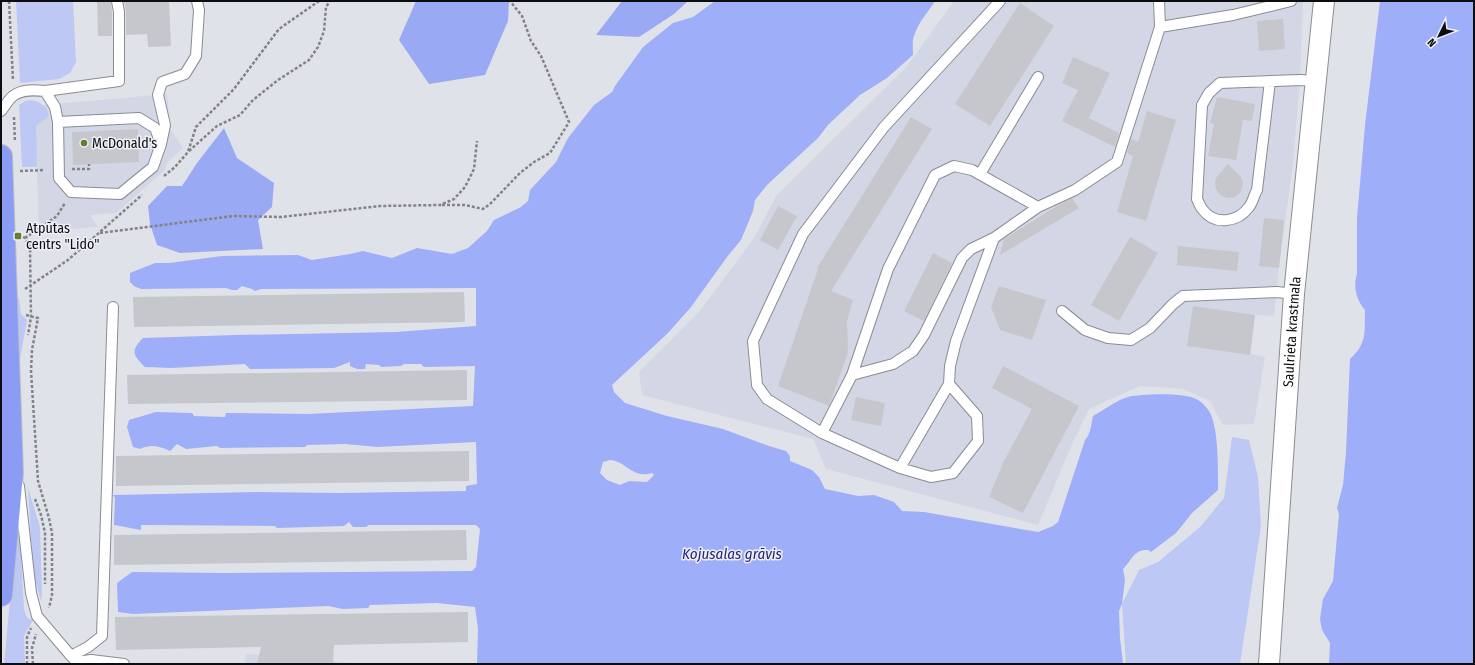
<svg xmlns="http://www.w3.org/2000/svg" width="1475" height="665" font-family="'Fira Sans Condensed',sans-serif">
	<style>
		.built { fill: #d3d7e5 }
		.green { fill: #bdc8f5 }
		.forest { fill: #9aa9f4 }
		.water { fill: #9faef9; fill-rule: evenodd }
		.building { fill: #c5c7cd }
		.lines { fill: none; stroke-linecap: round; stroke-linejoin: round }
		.lane-casing { stroke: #8a8c92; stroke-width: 12 }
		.street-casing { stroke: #8a8c92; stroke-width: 22 }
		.highway-casing { stroke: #c0c0c1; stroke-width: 24 }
		.path { stroke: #828388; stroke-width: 2.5; stroke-dasharray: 3 2; stroke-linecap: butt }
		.lane { stroke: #fff; stroke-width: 10 }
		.street { stroke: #fff; stroke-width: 20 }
		.highway { stroke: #8b9cf5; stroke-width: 22 }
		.poi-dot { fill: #647d30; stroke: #eeeff6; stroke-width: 1.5 }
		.labels { text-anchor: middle; stroke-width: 3; stroke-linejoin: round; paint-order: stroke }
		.poi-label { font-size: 14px; fill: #0c0d0f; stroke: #eeeff6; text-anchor: start }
		.street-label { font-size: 14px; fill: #0c0d0f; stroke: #eeeff6 }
		.water-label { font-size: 15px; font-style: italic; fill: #232378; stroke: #eeeff6 }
	</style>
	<rect width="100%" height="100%" fill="#e0e2e9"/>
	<!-- built -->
	<path class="built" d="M 954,1 L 1303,1 L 1300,80 L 1293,164 L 1279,268 L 1274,316 L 1255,315 L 1250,354 L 1265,357 L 1254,424 L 1223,425 L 1210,401 L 1183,389 L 1140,386 L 1089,409 L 1073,442 L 1038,525 L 826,469 L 813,439 L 642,395 L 639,372 L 699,312 L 754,238 L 776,196 L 908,65 Z
		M 167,94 L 171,130 L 183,148 L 167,163 L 165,170 L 116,213 L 90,215 L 98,227 L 62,230 L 39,223 L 35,126 L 50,115 L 43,105 Z
		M 246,654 L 368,664 L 245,664 Z"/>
	<!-- green -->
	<path class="green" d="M 16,1 L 73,1 L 76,62 L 70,73 L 59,79 L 20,83 Z
		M 30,100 C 39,101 48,106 49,116 L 36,126 L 37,167 L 22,167 L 19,105 L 25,101 Z
		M 17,298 L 19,298 L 21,314 L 27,320 L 20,360 Z
		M 1232,437 L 1249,440 L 1258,477 L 1261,526 L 1240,664 L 1126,664 L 1122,604 L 1139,570 L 1158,562 L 1200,527 L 1224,498 Z
		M 28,488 L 40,527 L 42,593 L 41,601 L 33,573 Z
		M 18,535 L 20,538 L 24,609 L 27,618 L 33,620 L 24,636 L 25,664 L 4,664 L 16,537 Z"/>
	<!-- forest -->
	<path class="forest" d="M 416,1 L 509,1 L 508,21 L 485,75 L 429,84 L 399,40 Z
		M 622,1 L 688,1 L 674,14 L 639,37 L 596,35 Z
		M 224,128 L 237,158 L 274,183 L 272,207 L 258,220 L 263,249 L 180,253 L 157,245 L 150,224 L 148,206 L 167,186 L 182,186 L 197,163 Z"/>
	<!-- water -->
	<path class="water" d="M 715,1 L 935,1 C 928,12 918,23 914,36 C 912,41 913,49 913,55 L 887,78 L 860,95 L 828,125 L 818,138 L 767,185 L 755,200 L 753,211 L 741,240 L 727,257 L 691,307 L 668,333 L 612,385 L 614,392 L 625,403 L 667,416 L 723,429 L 769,446 L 786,451 L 790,456 L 790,461 L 812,470 L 819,477 L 825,489 L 858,496 L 874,495 L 894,502 L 902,511 L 924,512 L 1038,532 L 1053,526 L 1058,522 L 1085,440 C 1091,434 1091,424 1093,416 C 1102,411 1119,399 1128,397 C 1142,394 1186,392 1198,400 C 1202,402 1207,408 1209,411 C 1219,427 1218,471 1218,490 L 1192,513 L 1176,533 L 1151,552 L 1148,550 C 1134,549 1132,560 1123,569 L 1125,580 L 1122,604 L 1119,611 L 1120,638 L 1123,664 L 477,664 L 478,629 L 475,607 L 437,603 L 370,605 L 368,608 L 343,609 L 328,606 L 133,614 L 118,612 L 117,583 L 132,572 L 224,573 L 472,571 L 476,567 L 480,529 L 476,525 L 369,525 L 366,527 L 353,527 L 349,522 L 344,526 L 277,528 L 275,526 L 141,525 L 141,530 L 114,525 L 115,498 L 113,495 L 256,492 L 339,493 L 466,491 L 466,486 L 477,484 L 476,442 L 378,447 L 345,444 L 307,445 L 305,447 L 220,448 L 217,446 L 186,449 L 177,444 L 170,451 C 158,446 151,444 140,449 L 133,447 L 127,427 L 129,420 L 156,412 L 192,413 L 194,416 L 225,417 L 226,413 L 308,414 L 473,406 L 475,366 L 424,367 L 421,364 L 404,364 L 401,366 L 381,367 L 379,365 L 366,364 L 365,369 L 357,369 L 350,366 L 350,362 L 334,368 L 250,369 L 245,364 L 171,368 L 145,367 C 133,355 130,351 143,338 L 235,335 L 396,332 L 476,326 L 476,288 L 261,289 L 255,291 L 252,289 L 242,286 L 237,290 L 232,290 L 226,288 L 141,289 L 134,286 L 130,282 L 130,273 L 155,263 L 169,263 L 222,256 L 298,255 L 312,260 L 350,254 L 363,251 L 392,258 L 417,248 L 452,254 L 468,248 L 487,231 L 494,220 L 521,207 L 528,201 L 530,190 L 556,162 L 568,138 L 594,105 L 612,92 L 615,86 L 643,47 L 673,23 L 693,17 ZM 610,460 C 626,461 632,479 652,473 L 654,475 L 647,482 L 629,481 L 620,485 L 607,480 L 600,473 L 603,462 Z
		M 1380,1 L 1474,1 L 1474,664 L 1329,664 L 1330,643 L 1322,630 L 1320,619 L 1323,599 L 1333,581 L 1339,514 L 1337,508 L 1343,485 L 1346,452 L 1350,359 C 1368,342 1364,333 1365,310 C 1356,300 1353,286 1357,274 L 1357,218 L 1365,125 Z"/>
	<!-- building -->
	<path class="building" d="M 97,1 L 111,1 L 112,13 L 112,36 L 98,36 Z
		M 124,1 L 169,1 L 171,46 L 148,47 L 147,34 L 126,35 L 126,12 Z
		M 1020,3 L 1054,26 L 990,126 L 955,104 Z
		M 1283,19 L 1285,49 L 1259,51 L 1257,21 Z
		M 1073,57 L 1110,73 L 1089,118 L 1119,133 L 1115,147 L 1062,121 L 1078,90 L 1062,83 Z
		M 1217,97 L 1255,104 L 1252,121 L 1243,120 L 1236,160 L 1208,156 L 1214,124 L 1210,123 Z
		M 1147,111 L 1176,120 L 1146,221 L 1117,212 L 1133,156 L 1127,153 L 1131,139 L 1138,142 Z
		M 911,117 L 932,129 L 831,291 L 853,300 L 847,321 L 848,353 L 829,406 L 778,386 L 818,269 L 817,268 Z
		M 138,129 L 139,162 L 73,165 L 72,132 Z
		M 1228,164 L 1241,177 L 1243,182 L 1242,188 L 1240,193 L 1235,197 L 1229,198 L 1224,197 L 1219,194 L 1216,189 L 1215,183 L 1216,178 Z
		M 1072,198 L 1079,208 L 1000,255 L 1004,239 L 1057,206 Z
		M 778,206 L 797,216 L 778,250 L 760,240 Z
		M 1264,218 L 1284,220 L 1279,268 L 1259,266 Z
		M 1130,237 L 1158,253 L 1119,321 L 1091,305 Z
		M 1178,246 L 1239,252 L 1237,271 L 1177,265 Z
		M 933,253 L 952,263 L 924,321 L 904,311 Z
		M 999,286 L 1046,300 L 1032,340 L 1000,330 L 991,307 Z
		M 464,292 L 465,322 L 134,327 L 133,297 Z
		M 1193,306 L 1255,315 L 1250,355 L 1187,346 Z
		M 1003,366 L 1079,406 L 1023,513 L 989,497 L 1003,463 L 1032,409 L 992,388 Z
		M 467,370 L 467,400 L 128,404 L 127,375 Z
		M 856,397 L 885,403 L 881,426 L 851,420 Z
		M 469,451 L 469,481 L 116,486 L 116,456 Z
		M 466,530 L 467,560 L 114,565 L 114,535 Z
		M 468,612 L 468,642 L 334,645 L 333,664 L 257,664 L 261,647 L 116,650 L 115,617 Z"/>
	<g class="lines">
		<!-- lane casing -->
		<g class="lane-casing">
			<path id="lane" d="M 1000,1 L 884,127 L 803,234 L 753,341 L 757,385 L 767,399 L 822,433 L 900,468 L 931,477 L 953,473 L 978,441 L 977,416 L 949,384 L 950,366 L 956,341 L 994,238 L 1038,207 L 1075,190 L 1117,162 L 1160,27 L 1233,15 L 1291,1
				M 1159,1 L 1160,27
				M 1270,81 L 1257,190 C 1254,195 1253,202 1249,207 C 1238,222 1215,226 1203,210 C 1200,207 1199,203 1197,199 L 1202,105 L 1209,93 L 1220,83 L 1300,80 L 1315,81
				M 45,91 L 55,107 L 58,122 L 59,178 L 71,192 L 120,194 L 153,167 L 161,144 L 155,128 L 139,118 L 58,122
				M 1,111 C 5,106 9,99 13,96 C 22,89 35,90 45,91 L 119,81 L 119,12 L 117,1
				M 161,144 L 165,125 L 158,95 L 162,82 L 185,74 L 196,56 L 199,10 L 197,1
				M 980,174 L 1038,77
				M 1062,311 L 1085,330 L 1108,338 L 1131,340 L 1150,328 L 1173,304 L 1183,296 L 1277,292 L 1294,294
				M 852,375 L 893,364 L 913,351 L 924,335 L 962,258 L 971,249 L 994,238
				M 822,433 L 852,375 L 888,269 L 935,175 L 954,166 L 972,170 L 1038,207
				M 900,468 L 949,384
				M 19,486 L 31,593 L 37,616 L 71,656
				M 77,662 L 91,660 L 124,664
				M 77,664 L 77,662 L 71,656 L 88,647 L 102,636 L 113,307"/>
		</g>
		<!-- street casing -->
		<g class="street-casing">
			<g id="street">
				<path id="s1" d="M 1269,664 L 1294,294 L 1324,1"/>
			</g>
		</g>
		<!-- highway casing -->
		<g class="highway-casing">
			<path id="highway" d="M 1,156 L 12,473 L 1,595"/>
		</g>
		<!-- path -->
		<path class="path" d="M 9,1 L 13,80
			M 14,117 L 15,142
			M 189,151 L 217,126 L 240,115 L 253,100 L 278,80 L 309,60 L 318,47 L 324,31 L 326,7 L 330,1
			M 72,169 L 89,169 L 89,164
			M 20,171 L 45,170
			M 164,176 L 175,167 L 188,152 L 196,127 L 234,89 L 279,29 L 319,1
			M 442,205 L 465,205 L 483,209 L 490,204 L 520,173 L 534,162 L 550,153 L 569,122 L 541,56 L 531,41 L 522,16 L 510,1
			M 100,233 L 233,216 L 281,217 L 380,206 L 440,205 L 454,199 L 465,187 L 474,169 L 477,141
			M 23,237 L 25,238 L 30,247 L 31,317 L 28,335
			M 25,238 L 57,216 L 65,203
			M 25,289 L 68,260 L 142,195
			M 26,315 L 38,318 L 32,350 L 31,371 L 38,481 L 49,518 L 52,533 L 52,595 L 49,608
			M 35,499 L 41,515 L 45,533 L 45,584
			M 27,664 L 27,637 L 31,628
			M 33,664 L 32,648 L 36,634"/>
		<!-- lane -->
		<use href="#lane" class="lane"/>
		<!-- street -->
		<use href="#street" class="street"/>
		<!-- highway -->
		<use href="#highway" class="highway"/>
	</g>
	<!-- markers -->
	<g class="poi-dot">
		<circle cx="84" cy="143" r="4"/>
		<rect x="14" y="232" width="8" height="8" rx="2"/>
	</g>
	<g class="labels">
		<!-- poi labels -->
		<g class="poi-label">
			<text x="92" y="148">McDonald's</text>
			<text x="26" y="233">Atpūtas<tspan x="26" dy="16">centrs "Lido"</tspan></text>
		</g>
		<!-- street labels -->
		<g class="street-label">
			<text dy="5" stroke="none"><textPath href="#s1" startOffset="333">Saulrieta krastmala</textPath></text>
		</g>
		<!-- water labels -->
		<g class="water-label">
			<text x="732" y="559">Kojusalas grāvis</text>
		</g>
	</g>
	<!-- border -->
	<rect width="1475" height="665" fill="none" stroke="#0c0d0f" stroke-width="4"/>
	<!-- north arrow -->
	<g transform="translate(1439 36) rotate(227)" stroke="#eeeff6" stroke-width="3" paint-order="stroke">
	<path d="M0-3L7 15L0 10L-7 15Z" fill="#0c0d0f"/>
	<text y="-6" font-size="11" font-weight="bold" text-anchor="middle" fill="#0c0d0f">N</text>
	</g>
</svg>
